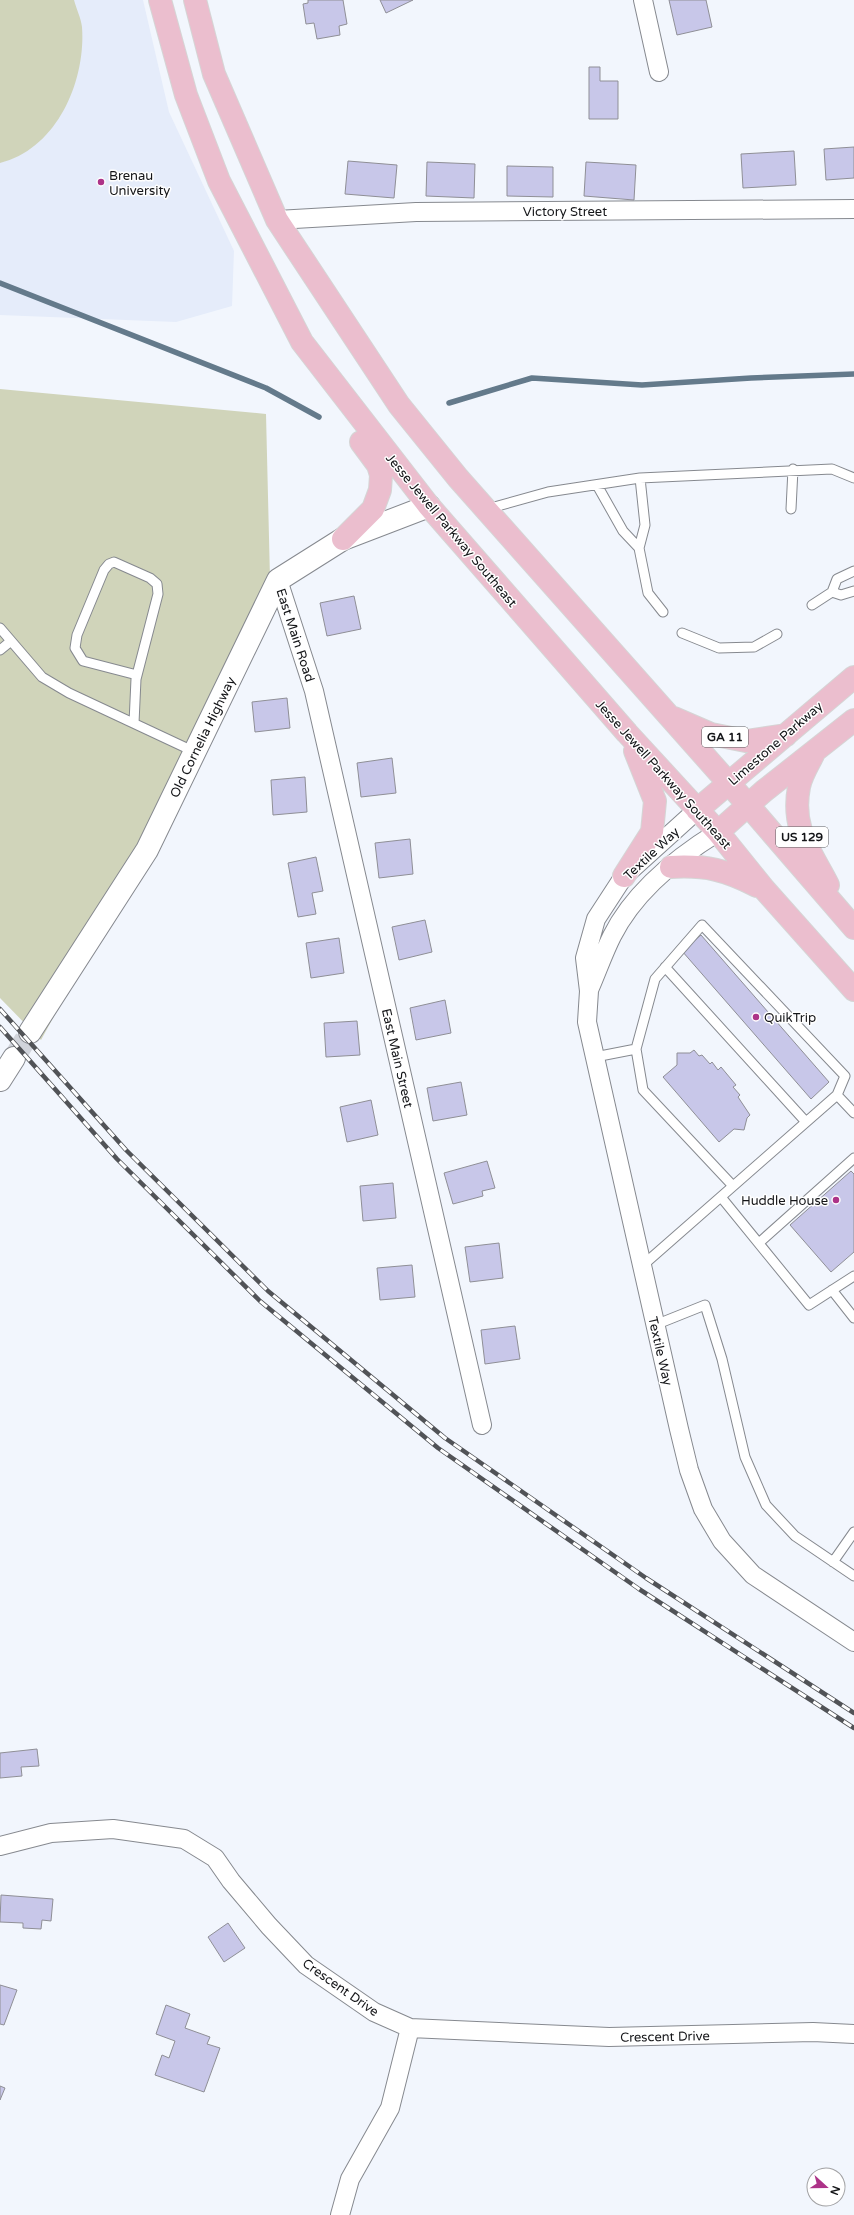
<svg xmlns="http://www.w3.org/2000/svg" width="854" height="2215" font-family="'Varela Round',sans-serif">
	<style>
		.built { fill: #e5ecfa }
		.green { fill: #d0d4ba }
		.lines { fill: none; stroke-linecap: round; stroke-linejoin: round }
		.stream { stroke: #647a8b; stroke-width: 5.5 }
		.building { fill: #c8c7e9; stroke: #8f8f96 }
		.tertiary-tunnel { stroke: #d1d4db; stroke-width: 22; stroke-dasharray: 22 11; stroke-linecap: butt }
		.service-casing { stroke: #86898f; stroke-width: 11 }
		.minor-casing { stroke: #86898f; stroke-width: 20 }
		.tertiary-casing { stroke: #86898f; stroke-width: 24 }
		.primary-casing { stroke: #d5d5d5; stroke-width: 24 }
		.service { stroke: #fff; stroke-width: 9 }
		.minor { stroke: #fff; stroke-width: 18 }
		.tertiary { stroke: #fff; stroke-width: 22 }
		.primary { stroke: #ebbece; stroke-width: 22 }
		.rail-casing { stroke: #515357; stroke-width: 4.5 }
		.rail { stroke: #fff; stroke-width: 3; stroke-dasharray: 9; stroke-linecap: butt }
		.poi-dot { fill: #ad3388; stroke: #fff; stroke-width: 1.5 }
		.labels { text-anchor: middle; stroke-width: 3; stroke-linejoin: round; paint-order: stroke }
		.shield { fill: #fff; stroke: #5a5b5d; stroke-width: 1 }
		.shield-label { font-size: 12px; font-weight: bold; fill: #141518 }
		.poi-label { font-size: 13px; fill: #141518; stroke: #fff; text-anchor: start }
		.street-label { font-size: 13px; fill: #141518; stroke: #fff }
	</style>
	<rect width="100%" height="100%" fill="#f2f6fd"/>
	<!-- built -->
	<path class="built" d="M 0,0 L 143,0 L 169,112 L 234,251 L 232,306 L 176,322 L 0,315 Z"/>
	<!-- green -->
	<path class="green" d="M 0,0 L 74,0 C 76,8 81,18 82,27 C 86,81 57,149 0,163 Z
		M 0,389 L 266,414 L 271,620 L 41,1040 L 0,998 Z"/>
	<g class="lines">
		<!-- stream -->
		<path class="stream" d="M 0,283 L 266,388 L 319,417
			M 449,403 L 532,378 L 642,385 L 751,378 L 854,374"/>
	</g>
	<!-- building -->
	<path class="building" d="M 308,0 L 343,0 L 347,24 L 339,26 L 340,35 L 317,39 L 314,23 L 306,24 L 303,4 L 308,3 Z
		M 380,0 L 413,0 L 386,13 Z
		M 669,0 L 706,0 L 712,27 L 677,35 Z
		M 589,67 L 600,67 L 600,81 L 618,81 L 618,119 L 589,119 Z
		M 854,147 L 854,178 L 826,180 L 824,149 Z
		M 794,151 L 796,185 L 743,188 L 741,154 Z
		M 348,161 L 397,165 L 394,198 L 345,194 Z
		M 427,162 L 475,164 L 474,198 L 426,196 Z
		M 586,162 L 636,165 L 634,200 L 584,196 Z
		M 507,166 L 553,167 L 553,197 L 507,196 Z
		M 354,596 L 361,629 L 327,636 L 320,603 Z
		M 287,698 L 290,728 L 255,732 L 252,702 Z
		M 392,758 L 396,793 L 361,797 L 357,763 Z
		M 305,777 L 307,812 L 273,815 L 271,780 Z
		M 410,839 L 413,874 L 379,878 L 375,843 Z
		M 316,857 L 323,891 L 312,893 L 316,914 L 298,917 L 288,863 Z
		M 425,920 L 432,952 L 399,960 L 392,927 Z
		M 701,935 L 829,1082 L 811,1099 L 682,951 Z
		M 339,938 L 344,973 L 311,978 L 306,943 Z
		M 445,1000 L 451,1033 L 416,1040 L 410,1008 Z
		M 357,1021 L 360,1055 L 326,1057 L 324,1023 Z
		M 694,1050 L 699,1056 L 702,1055 L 710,1064 L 712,1062 L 718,1070 L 721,1067 L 736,1085 L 733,1087 L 740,1095 L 738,1097 L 750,1115 L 747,1118 L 744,1130 L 734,1129 L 719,1142 L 663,1077 L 677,1065 L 677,1053 L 690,1053 Z
		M 461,1082 L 467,1115 L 433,1121 L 427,1088 Z
		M 371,1100 L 378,1135 L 347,1142 L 340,1107 Z
		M 487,1161 L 495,1188 L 482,1191 L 483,1196 L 453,1204 L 444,1173 Z
		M 851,1171 L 854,1174 L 854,1252 L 831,1272 L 790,1225 Z
		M 393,1183 L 396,1218 L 363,1221 L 360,1186 Z
		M 499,1243 L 503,1278 L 470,1282 L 465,1247 Z
		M 412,1265 L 415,1297 L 380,1300 L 377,1268 Z
		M 515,1326 L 520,1359 L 485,1364 L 481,1330 Z
		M 37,1749 L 39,1766 L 21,1767 L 22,1776 L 0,1778 L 0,1753 Z
		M 1,1895 L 53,1899 L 51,1921 L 42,1920 L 41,1929 L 23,1928 L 23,1923 L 0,1922 Z
		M 228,1923 L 245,1948 L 224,1962 L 208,1937 Z
		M 0,1985 L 17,1990 L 4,2025 L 0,2024 Z
		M 166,2005 L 190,2014 L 185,2028 L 210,2037 L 207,2044 L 220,2048 L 204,2092 L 155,2075 L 162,2055 L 169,2058 L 175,2041 L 156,2034 Z
		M 0,2086 L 5,2088 L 0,2100 Z"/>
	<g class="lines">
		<!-- tertiary-tunnel -->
		<path class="tertiary-tunnel" d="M 14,1058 L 30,1032"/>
		<!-- service casing -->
		<g class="service-casing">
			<path id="service" d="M 640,478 L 645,525 L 639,548 L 648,593 L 663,612
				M 597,485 L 623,531 L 639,548
				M 487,509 L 548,492 L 640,478 L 832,469 L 854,478
				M 791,509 L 793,469
				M 832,592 L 841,595 L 854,591
				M 812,605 L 832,592 L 837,579 L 854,571
				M 0,628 L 42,677 L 69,693 L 195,752
				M 682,633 L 719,648 L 754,647 L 777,634
				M 0,650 L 11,641
				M 134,723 L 136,679 L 158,594 L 157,584 L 150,578 L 114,562 L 109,564 L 104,570 L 77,635 L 75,648 L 83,661 L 137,675
				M 665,967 L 806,1122
				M 595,1057 L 636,1049
				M 733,1186 L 643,1090 L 636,1049 L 655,979 L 702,925 L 845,1076 L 837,1095
				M 721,1197 L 809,1305 L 854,1276
				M 760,1242 L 854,1158
				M 642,1266 L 837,1095 L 854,1113
				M 832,1290 L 854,1318
				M 655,1325 L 705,1305 L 722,1359 L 745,1457 L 766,1505 L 795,1536 L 854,1576
				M 833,1562 L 854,1532"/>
		</g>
		<!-- minor casing -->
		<g class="minor-casing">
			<path id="minor" d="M 643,0 L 659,72
				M 277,220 L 416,212 L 854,209
				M 278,580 L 314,691 L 482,1425
				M 697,810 L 624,876 L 596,919 L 585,958 L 589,991 L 587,1022 L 679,1429 L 689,1470 L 703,1509 L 722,1541 L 753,1575 L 854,1642
				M 589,990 C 597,972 603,954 612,936 C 634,892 676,858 718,832
				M 0,1846 L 51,1833 L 113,1829 L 184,1839 L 215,1858 L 231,1881 L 269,1926 L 306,1965 L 374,2012 L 410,2028 L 609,2037 L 813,2032 L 854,2034
				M 340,2215 L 350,2179 L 390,2108 L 410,2028"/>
		</g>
		<!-- tertiary casing -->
		<g class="tertiary-casing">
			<path id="tertiary" d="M 30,1032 L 147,850 L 278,580 L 343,539 L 429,506
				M 0,1080 L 14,1058"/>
		</g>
		<!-- primary casing -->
		<g class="primary-casing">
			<path id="primary" d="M 160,0 L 186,95 L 219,181 L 302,342 L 429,506 L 627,733 L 718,832 L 764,889 L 854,990
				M 195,0 L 214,74 L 277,220 L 399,405 L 458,478 L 748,805 L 854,928
				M 343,539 L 373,509 L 380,490 L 381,475 L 378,465 L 361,442
				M 674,718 L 711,734 L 746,741 L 786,735
				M 813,755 C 808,765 801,776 799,787 C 791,828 810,850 828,885
				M 697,810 L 854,677
				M 718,832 L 764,791 L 854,720
				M 671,867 C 706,865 726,870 757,886
				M 624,876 L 652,832 L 655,801 L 635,751"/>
		</g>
		<!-- service -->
		<use href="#service" class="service"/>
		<!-- minor -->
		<use href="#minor" class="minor"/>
		<!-- tertiary -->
		<use href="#tertiary" class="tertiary"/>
		<!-- primary -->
		<use href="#primary" class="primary"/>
		<!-- rail casing -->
		<g class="rail-casing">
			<path id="rail" d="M 0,1009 L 126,1150 L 268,1291 L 445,1438 L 646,1578 L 854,1713
				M 0,1027 L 117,1159 L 260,1301 L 438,1448 L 639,1589 L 854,1728"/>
		</g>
		<!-- rail -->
		<use href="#rail" class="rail"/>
	</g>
	<!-- markers -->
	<g class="poi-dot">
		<circle cx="101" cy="182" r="4"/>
		<circle cx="756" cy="1017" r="4"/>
		<circle cx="836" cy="1200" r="4"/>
	</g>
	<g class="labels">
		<!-- shield labels -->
		<g class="shield">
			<rect x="702" y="727" width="46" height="20" rx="3"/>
			<rect x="776" y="827" width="52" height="20" rx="3"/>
		</g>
		<g class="shield-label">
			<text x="725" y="741">GA 11</text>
			<text x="802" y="841">US 129</text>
		</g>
		<!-- poi labels -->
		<g class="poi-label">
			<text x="109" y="180">Brenau<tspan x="109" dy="15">University</tspan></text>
			<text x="764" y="1022">QuikTrip</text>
			<text x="828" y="1205" text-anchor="end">Huddle House</text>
		</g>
		<!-- street labels -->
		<g class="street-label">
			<text x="565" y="216">Victory Street</text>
			<text transform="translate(452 530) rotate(50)" y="5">Jesse Jewell Parkway Southeast</text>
			<text transform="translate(296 635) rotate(72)" y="5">East Main Road</text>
			<text transform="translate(202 737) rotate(-64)" y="5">Old Cornelia Highway</text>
			<text transform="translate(775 743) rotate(-41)" y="5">Limestone Parkway</text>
			<text transform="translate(664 774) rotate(48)" y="5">Jesse Jewell Parkway Southeast</text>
			<text transform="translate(651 853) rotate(-43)" y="5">Textile Way</text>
			<text transform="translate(398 1058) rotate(77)" y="5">East Main Street</text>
			<text transform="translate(661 1351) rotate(77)" y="5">Textile Way</text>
			<text transform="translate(341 1987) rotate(35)" y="5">Crescent Drive</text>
			<text transform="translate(665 2036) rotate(-1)" y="5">Crescent Drive</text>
		</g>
	</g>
	<!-- north arrow -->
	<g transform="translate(826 2187) rotate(111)"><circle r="19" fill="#ffffff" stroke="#a1a1a3"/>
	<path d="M0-3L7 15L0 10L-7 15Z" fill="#ad3388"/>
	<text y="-6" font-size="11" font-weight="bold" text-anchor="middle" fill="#141518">N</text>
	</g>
</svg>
